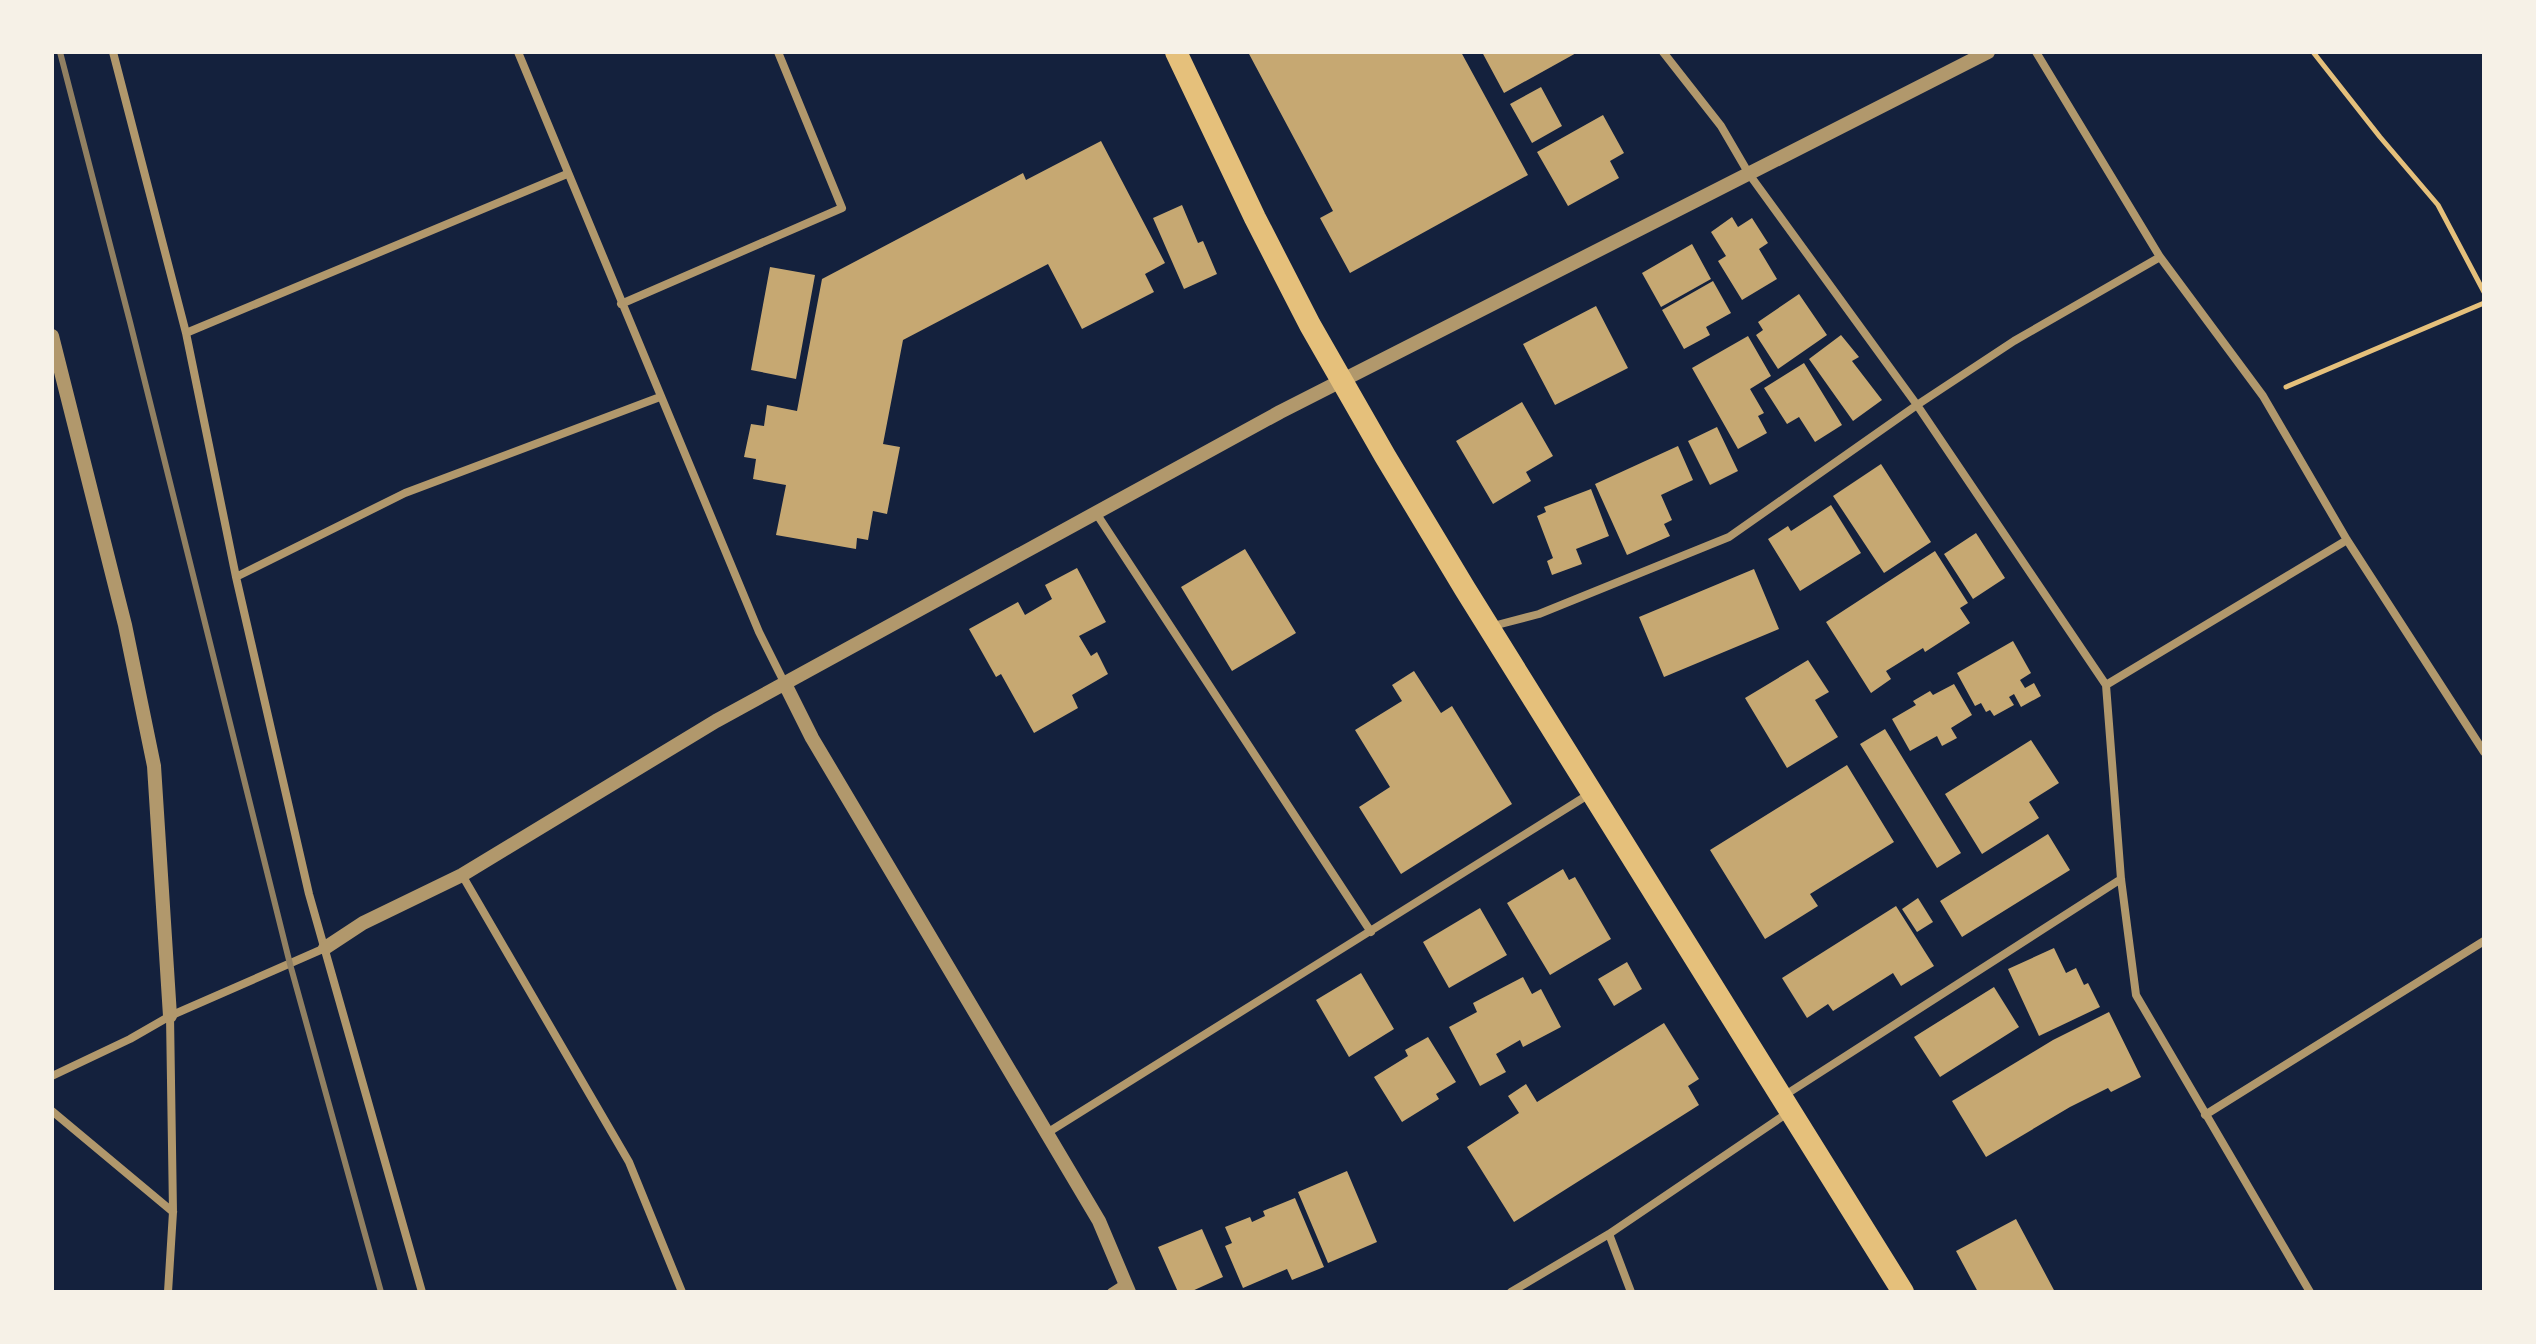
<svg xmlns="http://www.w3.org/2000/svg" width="2536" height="1344" font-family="Quicksand,sans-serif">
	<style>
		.building { fill: #c6a872 }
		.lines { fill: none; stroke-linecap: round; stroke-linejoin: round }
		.path { stroke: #e5c07b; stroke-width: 5 }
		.minor { stroke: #b1986c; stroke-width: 8 }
		.tertiary { stroke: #b1986c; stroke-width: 14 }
		.trunk { stroke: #e5c07b; stroke-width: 22 }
		.rail { stroke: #918062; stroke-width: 6 }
	</style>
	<rect width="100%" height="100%" fill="#14213d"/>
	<!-- building -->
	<path class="building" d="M 1248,52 L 1461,52 L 1528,175 L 1350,273 L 1320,218 L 1333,211 Z
		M 1482,52 L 1578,52 L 1504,93 Z
		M 1541,87 L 1562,126 L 1532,143 L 1510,104 Z
		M 1603,115 L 1624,153 L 1610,161 L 1619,178 L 1568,206 L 1537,152 Z
		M 1101,141 L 1165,263 L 1145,274 L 1154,292 L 1082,329 L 1048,264 L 903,340 L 883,444 L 900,447 L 887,514 L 873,511 L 868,540 L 857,538 L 856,549 L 776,535 L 786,485 L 753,479 L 756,459 L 744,457 L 751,424 L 764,426 L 767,405 L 797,411 L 822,279 L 1023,173 L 1026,180 Z
		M 1182,205 L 1198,243 L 1203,241 L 1217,274 L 1184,289 L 1153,218 Z
		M 1732,217 L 1738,227 L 1752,218 L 1768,243 L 1759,249 L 1777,279 L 1742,300 L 1718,261 L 1726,256 L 1711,232 Z
		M 1692,244 L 1711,279 L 1661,307 L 1642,273 Z
		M 770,267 L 815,275 L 796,379 L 751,370 Z
		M 1713,281 L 1731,313 L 1706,327 L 1710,335 L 1684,349 L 1662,310 Z
		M 1799,294 L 1827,335 L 1778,369 L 1756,335 L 1763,330 L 1758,322 Z
		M 1596,306 L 1628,368 L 1555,405 L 1523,344 Z
		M 1841,335 L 1859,357 L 1852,361 L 1882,400 L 1853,421 L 1809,359 Z
		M 1748,336 L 1771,376 L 1750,389 L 1764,413 L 1758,416 L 1767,433 L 1738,449 L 1692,368 Z
		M 1804,363 L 1842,425 L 1815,442 L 1799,417 L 1787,424 L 1764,388 Z
		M 1522,402 L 1553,456 L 1526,472 L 1531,481 L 1493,504 L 1456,441 Z
		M 1717,427 L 1738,471 L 1710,485 L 1688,441 Z
		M 1678,446 L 1693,480 L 1661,495 L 1672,520 L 1664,524 L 1670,536 L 1627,555 L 1595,484 Z
		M 1881,464 L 1931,542 L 1884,573 L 1833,496 Z
		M 1591,489 L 1609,536 L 1576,549 L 1582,564 L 1552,575 L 1547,561 L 1553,558 L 1537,516 L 1546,512 L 1544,507 Z
		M 1831,505 L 1861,553 L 1800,591 L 1768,539 L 1788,526 L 1791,531 Z
		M 1976,533 L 2005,578 L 1973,599 L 1944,554 Z
		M 1245,549 L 1296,633 L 1232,671 L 1181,587 Z
		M 1935,551 L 1968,603 L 1960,608 L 1970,623 L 1925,652 L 1923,648 L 1886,671 L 1891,679 L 1871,693 L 1826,622 Z
		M 1077,568 L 1106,622 L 1079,636 L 1091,656 L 1097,652 L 1108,674 L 1072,695 L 1078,708 L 1034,733 L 1001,674 L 996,677 L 969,629 L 1018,602 L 1025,615 L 1052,599 L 1045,585 Z
		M 1754,569 L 1779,629 L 1664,677 L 1639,617 Z
		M 2013,641 L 2031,673 L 2020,680 L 2025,688 L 2034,683 L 2041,696 L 2021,707 L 2014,694 L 2009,697 L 2014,705 L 1994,716 L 1990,710 L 1986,712 L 1981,703 L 1975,706 L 1957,673 Z
		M 1808,660 L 1829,692 L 1815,700 L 1838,737 L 1787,768 L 1745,698 Z
		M 1414,671 L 1441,713 L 1452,706 L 1512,804 L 1401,874 L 1359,807 L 1390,787 L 1355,730 L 1402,701 L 1392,685 Z
		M 1954,684 L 1972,715 L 1951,728 L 1957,738 L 1942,746 L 1937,736 L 1910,751 L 1892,719 L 1916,705 L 1913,701 L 1930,691 L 1933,695 Z
		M 1885,729 L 1961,853 L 1937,868 L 1860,744 Z
		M 2031,740 L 2059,783 L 2029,802 L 2039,818 L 1982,854 L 1945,794 Z
		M 1847,765 L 1894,842 L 1810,894 L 1818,906 L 1765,939 L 1710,850 Z
		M 2048,834 L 2070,870 L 1962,937 L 1940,901 Z
		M 1563,869 L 1569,880 L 1575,877 L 1611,939 L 1550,975 L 1507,903 Z
		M 1918,898 L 1933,922 L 1917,932 L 1902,909 Z
		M 1896,906 L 1934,966 L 1901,986 L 1893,973 L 1833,1011 L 1828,1004 L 1807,1018 L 1782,978 Z
		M 1480,908 L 1507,955 L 1449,988 L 1423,942 Z
		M 2054,948 L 2066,973 L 2076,968 L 2084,985 L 2088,983 L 2100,1007 L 2039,1036 L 2008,969 Z
		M 1627,962 L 1642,989 L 1614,1006 L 1598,979 Z
		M 1361,973 L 1394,1029 L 1349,1057 L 1316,1000 Z
		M 1523,977 L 1532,994 L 1541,989 L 1561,1027 L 1523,1047 L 1520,1040 L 1496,1054 L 1506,1072 L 1480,1086 L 1449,1027 L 1477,1012 L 1473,1003 Z
		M 1994,987 L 2019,1027 L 1940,1077 L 1914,1037 Z
		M 2109,1012 L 2141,1077 L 2111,1092 L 2108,1088 L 2070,1107 L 1986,1157 L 1952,1101 L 2053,1040 Z
		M 1664,1023 L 1699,1079 L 1688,1086 L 1699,1105 L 1514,1222 L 1467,1147 L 1519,1113 L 1508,1096 L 1526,1084 L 1537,1102 Z
		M 1428,1037 L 1456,1082 L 1436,1094 L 1439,1099 L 1402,1122 L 1374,1077 L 1408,1056 L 1405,1050 Z
		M 1347,1171 L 1377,1242 L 1328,1263 L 1298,1192 Z
		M 1295,1198 L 1324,1267 L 1292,1280 L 1287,1269 L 1243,1288 L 1225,1246 L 1232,1243 L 1225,1227 L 1250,1217 L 1252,1222 L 1265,1216 L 1263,1211 Z
		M 2016,1219 L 2055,1292 L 1978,1292 L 1956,1251 Z
		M 1202,1229 L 1223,1277 L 1190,1292 L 1178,1292 L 1158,1247 Z"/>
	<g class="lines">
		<!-- path -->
		<path class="path" d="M 2313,52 L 2380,137 L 2438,205 L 2484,292
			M 2286,387 L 2484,303"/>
		<!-- minor -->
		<path class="minor" d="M 113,52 L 186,333 L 236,577 L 309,894 L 422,1292
			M 518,52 L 759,632 L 785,684
			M 1663,52 L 1721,126 L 1749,174 L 1917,405 L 2106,685 L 2121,879 L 2136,995 L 2310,1292
			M 2036,52 L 2160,257 L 2263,396 L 2347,540 L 2484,752
			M 621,304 L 842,208 L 778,52
			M 186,333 L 567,174
			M 1096,513 L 1371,932
			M 236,577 L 405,493 L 660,397
			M 1493,626 L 1539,614 L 1729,537 L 1917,405 L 2014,341 L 2160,257
			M 2106,685 L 2347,540
			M 462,875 L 629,1162 L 682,1292
			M 52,1076 L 130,1039 L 170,1016 L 325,948
			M 1782,1097 L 2121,879
			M 52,1111 L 173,1212
			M 2205,1115 L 2484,941
			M 1047,1133 L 1591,793
			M 1609,1234 L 1631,1292
			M 168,1292 L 173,1212 L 170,1016
			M 1111,1292 L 1125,1283
			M 1511,1292 L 1609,1234 L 1789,1112"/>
		<!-- tertiary -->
		<path class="tertiary" d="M 52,336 L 125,625 L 154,766 L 170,1016
			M 785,684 L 812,738 L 1099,1221 L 1129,1292
			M 325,948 L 363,923 L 462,875 L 716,721 L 1280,412 L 1988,52"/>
		<!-- trunk -->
		<path class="trunk" d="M 1176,52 L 1255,218 L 1310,325 L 1385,456 L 1465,589 L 1903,1292"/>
		<!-- rail -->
		<path class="rail" d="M 60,52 L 130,322 L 290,964 L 381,1292"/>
	</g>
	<!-- border -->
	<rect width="2536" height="1344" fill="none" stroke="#f6f1e7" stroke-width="108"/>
</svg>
